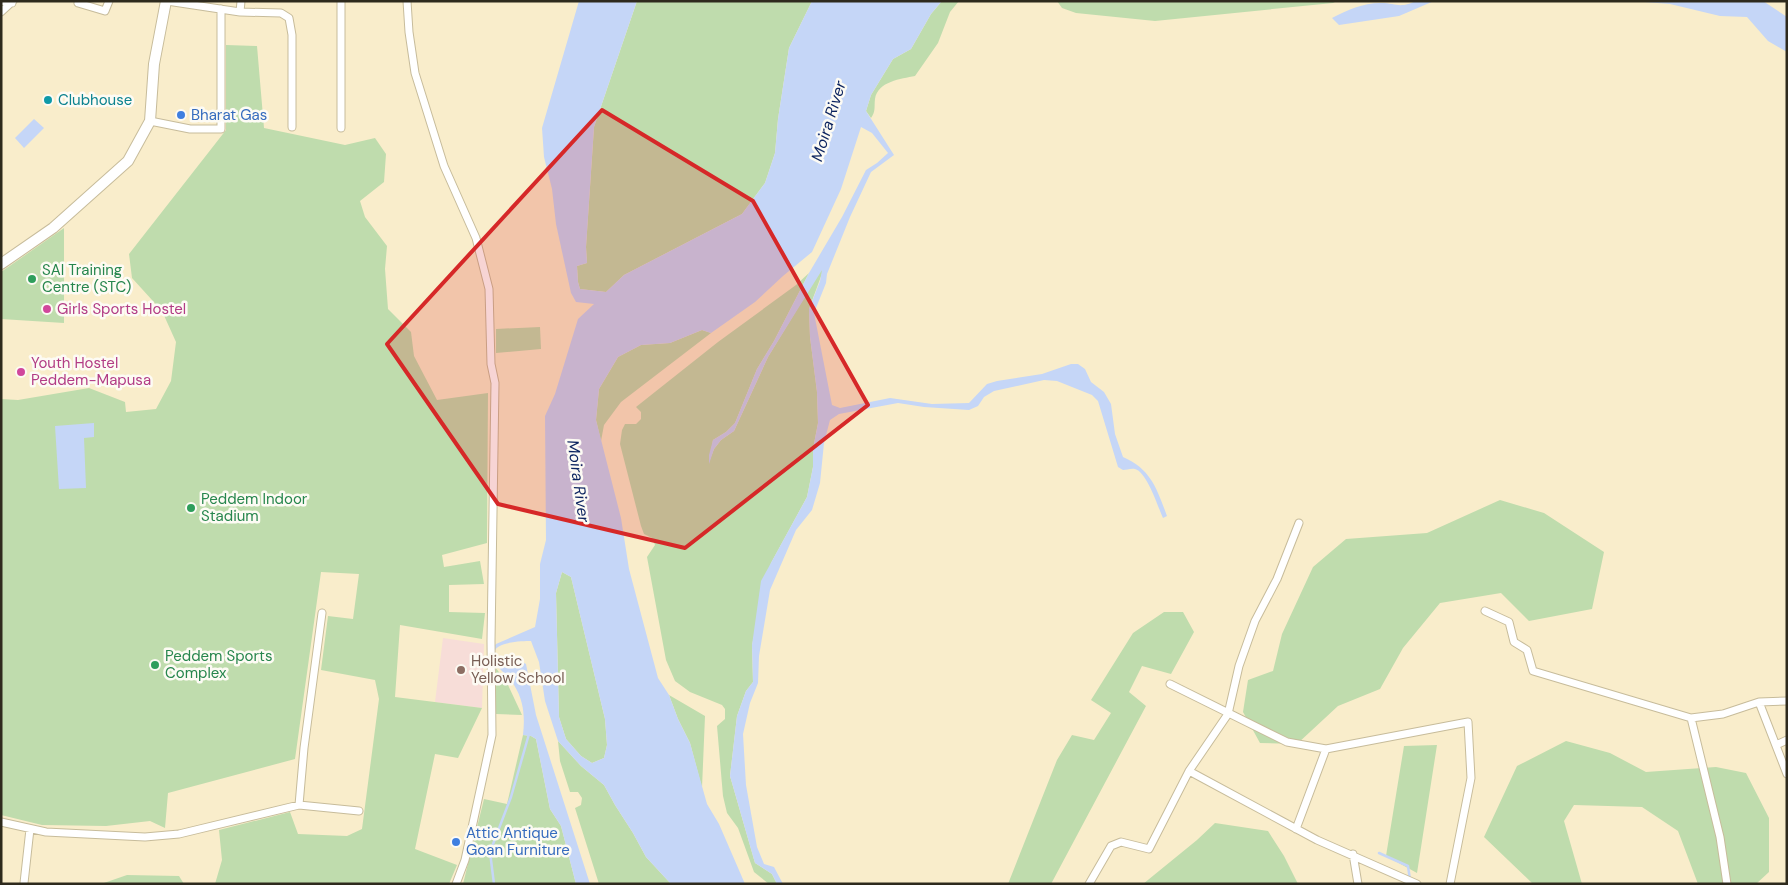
<svg xmlns="http://www.w3.org/2000/svg" width="1788" height="885" font-family="'DM Sans',sans-serif">
	<style>
		.education { fill: #f7ddd8 }
		.green { fill: #bfdcad }
		.water { fill: #c5d6f7; fill-rule: evenodd }
		.lines { fill: none; stroke-linecap: round; stroke-linejoin: round }
		.stream { stroke: #c5d6f7; stroke-width: 2.5 }
		.street-casing { stroke: #c7bc9b; stroke-width: 9 }
		.secondary-casing { stroke: #c7bc9b; stroke-width: 12 }
		.street { stroke: #fff; stroke-width: 7 }
		.secondary { stroke: #fff; stroke-width: 10 }
		.marked { fill: #d62828; fill-opacity: 0.2; stroke: #d62828; stroke-width: 4; stroke-linejoin: round }
		.culture-dot { fill: #0f9aa8; stroke: #fdfbf4; stroke-width: 2 }
		.shop-dot { fill: #3f7fe0; stroke: #fdfbf4; stroke-width: 2 }
		.leisure-dot { fill: #2e9e5b; stroke: #fdfbf4; stroke-width: 2 }
		.hotel-dot { fill: #d1479c; stroke: #fdfbf4; stroke-width: 2 }
		.education-dot { fill: #8d6e63; stroke: #fdfbf4; stroke-width: 2 }
		.labels { text-anchor: middle; stroke-width: 5; stroke-linejoin: round; paint-order: stroke }
		.culture-label { font-size: 15px; fill: #0d838f; stroke: #fdfbf4; text-anchor: start }
		.shop-label { font-size: 15px; fill: #366cbe; stroke: #fdfbf4; text-anchor: start }
		.leisure-label { font-size: 15px; fill: #27864d; stroke: #fdfbf4; text-anchor: start }
		.hotel-label { font-size: 15px; fill: #b23c85; stroke: #fdfbf4; text-anchor: start }
		.education-label { font-size: 15px; fill: #785e54; stroke: #fdfbf4; text-anchor: start }
		.water-label { font-size: 16px; font-style: italic; fill: #0b235f; stroke: #fdfbf4 }
	</style>
	<rect width="100%" height="100%" fill="#f9edcb"/>
	<!-- education -->
	<path class="education" d="M 443,638 L 484,644 L 482,708 L 435,702 Z"/>
	<!-- green -->
	<path class="green" d="M 637,1 L 812,1 L 789,48 L 778,119 L 775,153 L 765,183 L 742,214 L 624,275 L 606,292 L 580,289 L 578,282 L 577,266 L 587,263 L 586,247 L 594,127 Z
		M 942,1 L 959,1 L 950,12 L 938,43 L 915,76 C 901,79 878,81 875,99 C 874,107 876,111 871,118 L 866,111 L 871,95 L 893,59 L 911,49 L 931,14 Z
		M 1057,1 L 1337,1 L 1333,3 L 1155,21 L 1076,13 L 1062,8 Z
		M 226,45 L 257,46 L 264,128 L 345,145 L 375,138 L 386,154 L 384,182 L 360,201 L 365,217 L 387,246 L 385,269 L 388,309 L 411,332 L 414,356 L 437,400 L 488,393 L 487,543 L 442,555 L 444,567 L 480,561 L 484,584 L 449,585 L 449,612 L 485,613 L 482,639 L 400,625 L 395,697 L 482,708 L 458,758 L 435,754 L 415,849 L 457,865 L 449,884 L 215,884 L 222,860 L 219,830 L 290,812 L 298,834 L 347,836 L 362,829 L 379,699 L 375,680 L 321,670 L 328,616 L 353,619 L 359,574 L 321,572 L 295,759 L 168,793 L 165,828 L 150,821 L 106,826 L 42,825 L 1,815 L 1,399 L 18,400 L 89,388 L 125,402 L 126,412 L 156,409 L 171,381 L 176,342 L 162,311 L 132,278 L 129,254 L 226,130 Z
		M 64,228 L 64,323 L 1,319 L 1,272 Z
		M 821,270 L 823,271 L 809,309 L 810,337 L 817,392 L 818,423 L 813,449 L 813,467 L 807,497 L 771,563 L 752,645 L 753,682 L 746,691 L 737,716 L 730,776 L 755,863 L 772,874 L 777,884 L 769,884 L 754,872 L 738,828 L 727,813 L 723,796 L 717,726 L 725,719 L 725,709 L 722,705 L 690,692 L 675,681 L 666,660 L 647,557 L 655,545 L 652,538 L 644,534 L 641,526 L 620,444 L 622,430 L 625,424 L 636,424 L 641,419 L 641,412 L 636,407 L 718,342 L 796,285 L 809,273 L 774,341 L 757,369 L 735,423 L 726,432 L 713,440 L 709,462 L 714,449 L 721,440 L 734,431 L 768,357 Z
		M 540,327 L 541,349 L 496,353 L 496,329 Z
		M 702,330 L 711,333 L 621,402 L 604,425 L 601,441 L 596,420 L 599,389 L 618,357 L 641,345 L 670,343 Z
		M 1500,500 L 1544,513 L 1604,552 L 1592,609 L 1529,621 L 1501,593 L 1440,603 L 1403,648 L 1380,689 L 1338,706 L 1297,744 L 1260,743 L 1243,712 L 1248,680 L 1273,671 L 1282,634 L 1313,567 L 1346,539 L 1427,533 Z
		M 562,572 L 571,577 L 605,719 L 607,745 L 604,758 L 592,763 L 581,756 L 566,739 L 559,717 L 556,593 Z
		M 1164,612 L 1183,612 L 1194,632 L 1171,674 L 1142,666 L 1129,692 L 1146,706 L 1051,884 L 1008,884 L 1057,760 L 1072,735 L 1094,740 L 1111,713 L 1091,700 L 1133,633 Z
		M 496,668 L 508,685 L 522,715 L 496,714 Z
		M 669,695 L 705,716 L 702,788 L 690,743 L 678,719 Z
		M 523,735 L 531,736 L 536,739 L 550,809 L 561,826 L 576,884 L 463,884 L 484,799 L 507,804 Z
		M 558,741 L 581,766 L 604,785 L 615,805 L 633,833 L 646,857 L 671,884 L 599,884 L 575,808 L 581,805 L 582,798 L 578,792 L 570,792 L 560,761 Z
		M 1566,741 L 1610,753 L 1646,772 L 1716,767 L 1746,773 L 1769,818 L 1769,872 L 1756,884 L 1698,884 L 1678,831 L 1642,807 L 1574,805 L 1564,821 L 1582,884 L 1533,884 L 1484,837 L 1517,766 Z
		M 1437,745 L 1417,873 L 1386,856 L 1404,746 Z
		M 1215,823 L 1268,831 L 1284,856 L 1298,884 L 1143,884 L 1197,840 Z
		M 127,875 L 179,876 L 184,884 L 101,884 Z"/>
	<!-- water -->
	<path class="water" d="M 579,1 L 637,1 L 594,127 L 586,247 L 587,263 L 577,266 L 578,282 L 580,289 L 606,292 L 624,275 L 742,214 L 765,183 L 775,153 L 778,119 L 789,48 L 812,1 L 942,1 L 931,14 L 911,49 L 893,59 L 871,95 L 866,111 L 894,155 L 871,172 L 850,217 L 827,274 L 826,283 L 814,313 L 832,405 L 840,408 L 890,398 L 932,404 L 969,403 L 987,384 L 997,381 L 1042,374 L 1071,364 L 1078,364 L 1085,369 L 1091,382 L 1104,392 L 1111,404 L 1115,434 L 1123,457 C 1151,469 1157,489 1167,516 L 1163,518 C 1158,507 1147,472 1135,469 C 1131,468 1126,470 1123,470 L 1118,467 L 1098,401 L 1092,395 L 1057,381 L 1044,380 L 994,391 L 984,397 L 978,406 L 969,410 L 924,407 L 898,403 L 839,414 L 830,420 L 824,443 L 820,483 L 812,510 L 796,530 L 770,590 L 759,656 L 758,683 L 750,703 L 743,734 L 746,785 L 757,847 L 764,864 L 774,867 L 783,884 L 777,884 L 772,874 L 755,863 L 730,776 L 737,716 L 746,691 L 753,682 L 752,645 L 761,581 L 807,497 L 813,467 L 813,449 L 818,423 L 817,392 L 810,337 L 809,309 L 820,281 L 822,270 L 768,357 L 734,431 L 721,440 L 714,449 L 709,464 L 709,455 L 713,440 L 726,432 L 735,423 L 757,369 L 774,341 L 809,273 L 842,217 L 866,170 L 877,163 L 888,153 L 872,133 L 861,127 L 841,189 L 812,252 L 783,276 L 755,302 L 711,333 L 702,330 L 670,343 L 641,345 L 618,357 L 599,389 L 596,420 L 621,518 L 629,569 L 658,678 L 669,695 L 678,719 L 690,743 L 707,804 L 719,824 L 745,884 L 671,884 L 646,857 L 633,833 L 615,805 L 604,785 L 581,766 L 558,741 L 545,701 L 539,662 L 531,641 C 520,641 482,642 498,662 L 516,658 L 526,664 L 536,715 L 590,884 L 576,884 L 561,826 L 550,809 L 536,739 L 531,736 L 523,735 C 525,717 524,701 514,685 C 506,671 492,668 492,649 L 496,644 L 535,627 L 540,599 L 540,564 L 546,540 L 545,416 L 555,394 L 578,319 L 594,304 L 576,302 L 571,293 L 556,224 L 552,189 L 544,157 L 542,128 ZM 562,572 L 571,577 L 605,719 L 607,745 L 604,758 L 592,763 L 581,756 L 566,739 L 559,717 L 556,593 Z
		M 1416,1 L 1434,1 L 1399,16 L 1339,25 L 1332,18 C 1348,10 1362,3 1381,3 C 1396,3 1399,9 1416,1 Z
		M 1632,1 L 1763,1 L 1787,17 L 1787,52 L 1768,41 L 1747,17 L 1720,16 L 1670,4 Z
		M 34,119 L 44,128 L 24,148 L 15,138 Z
		M 94,423 L 94,437 L 84,438 L 86,488 L 59,489 L 55,426 Z"/>
	<g class="lines">
		<!-- stream -->
		<path class="stream" d="M 1379,853 L 1408,866 L 1410,880
			M 494,884 L 490,852 L 511,797 L 529,734"/>
		<!-- street casing -->
		<g class="street-casing">
			<path id="street" d="M 1,1 L 12,3
				M 79,1 L 78,3 L 105,11 L 109,1
				M 167,1 L 240,12 L 281,13 L 289,18 L 292,35 L 292,127
				M 407,1 L 409,32 L 415,73 L 444,166 L 476,238 L 489,289 L 491,364 L 495,383 L 491,641 L 492,735 L 465,860 L 456,884
				M 1,12 L 13,1
				M 240,12 L 241,1
				M 150,121 L 190,129 L 221,129 L 221,9
				M 341,128 L 341,1
				M 1485,611 L 1509,622 L 1514,642 L 1527,650 L 1533,671 L 1691,718 L 1723,714 L 1759,702 L 1787,701
				M 1170,684 L 1287,742 L 1326,749
				M 1759,702 L 1787,774
				M 1691,718 L 1720,837 L 1727,884
				M 1776,745 L 1787,740
				M 1189,771 L 1317,840 L 1417,884
				M 299,805 L 304,748 L 322,613
				M 1,822 L 46,832 L 145,837 L 179,834 L 299,805 L 359,811
				M 1296,829 L 1326,749 L 1468,722 L 1471,778 L 1450,884
				M 1353,854 L 1358,884
				M 24,883 L 30,829
				M 1089,884 L 1111,846 L 1121,842 L 1149,849 L 1189,771 L 1228,714 L 1239,666 L 1255,621 L 1277,579 L 1299,523"/>
		</g>
		<!-- secondary casing -->
		<g class="secondary-casing">
			<path id="secondary" d="M 1,264 L 53,228 L 128,161 L 150,121 L 154,64 L 166,1"/>
		</g>
		<!-- street -->
		<use href="#street" class="street"/>
		<!-- secondary -->
		<use href="#secondary" class="secondary"/>
	</g>
	<!-- marked area -->
	<path class="marked" d="M 602,110 L 753,201 L 868,405 L 685,548 L 498,504 L 387,344 Z"/>
	<!-- markers -->
	<circle class="culture-dot" cx="48" cy="100" r="5"/>
	<g class="shop-dot">
		<circle cx="181" cy="115" r="5"/>
		<circle cx="456" cy="842" r="5"/>
	</g>
	<g class="leisure-dot">
		<circle cx="32" cy="279" r="5"/>
		<circle cx="191" cy="508" r="5"/>
		<circle cx="155" cy="665" r="5"/>
	</g>
	<g class="hotel-dot">
		<circle cx="47" cy="309" r="5"/>
		<circle cx="21" cy="372" r="5"/>
	</g>
	<circle class="education-dot" cx="461" cy="670" r="5"/>
	<g class="labels">
		<!-- culture labels -->
		<g class="culture-label">
			<text x="58" y="105">Clubhouse</text>
		</g>
		<!-- shop labels -->
		<g class="shop-label">
			<text x="191" y="120">Bharat Gas</text>
			<text x="466" y="838">Attic Antique<tspan x="466" dy="17">Goan Furniture</tspan></text>
		</g>
		<!-- leisure labels -->
		<g class="leisure-label">
			<text x="42" y="275">SAI Training<tspan x="42" dy="17">Centre (STC)</tspan></text>
			<text x="201" y="504">Peddem Indoor<tspan x="201" dy="17">Stadium</tspan></text>
			<text x="165" y="661">Peddem Sports<tspan x="165" dy="17">Complex</tspan></text>
		</g>
		<!-- hotel labels -->
		<g class="hotel-label">
			<text x="57" y="314">Girls Sports Hostel</text>
			<text x="31" y="368">Youth Hostel<tspan x="31" dy="17">Peddem-Mapusa</tspan></text>
		</g>
		<!-- education labels -->
		<g class="education-label">
			<text x="471" y="666">Holistic<tspan x="471" dy="17">Yellow School</tspan></text>
		</g>
		<!-- water labels -->
		<g class="water-label">
			<text transform="translate(828 121) rotate(-73)" y="6">Moira River</text>
			<text transform="translate(579 481) rotate(82)" y="6">Moira River</text>
		</g>
	</g>
	<!-- border -->
	<rect width="1788" height="885" fill="none" stroke="#2e2a1d" stroke-width="5"/>
</svg>
